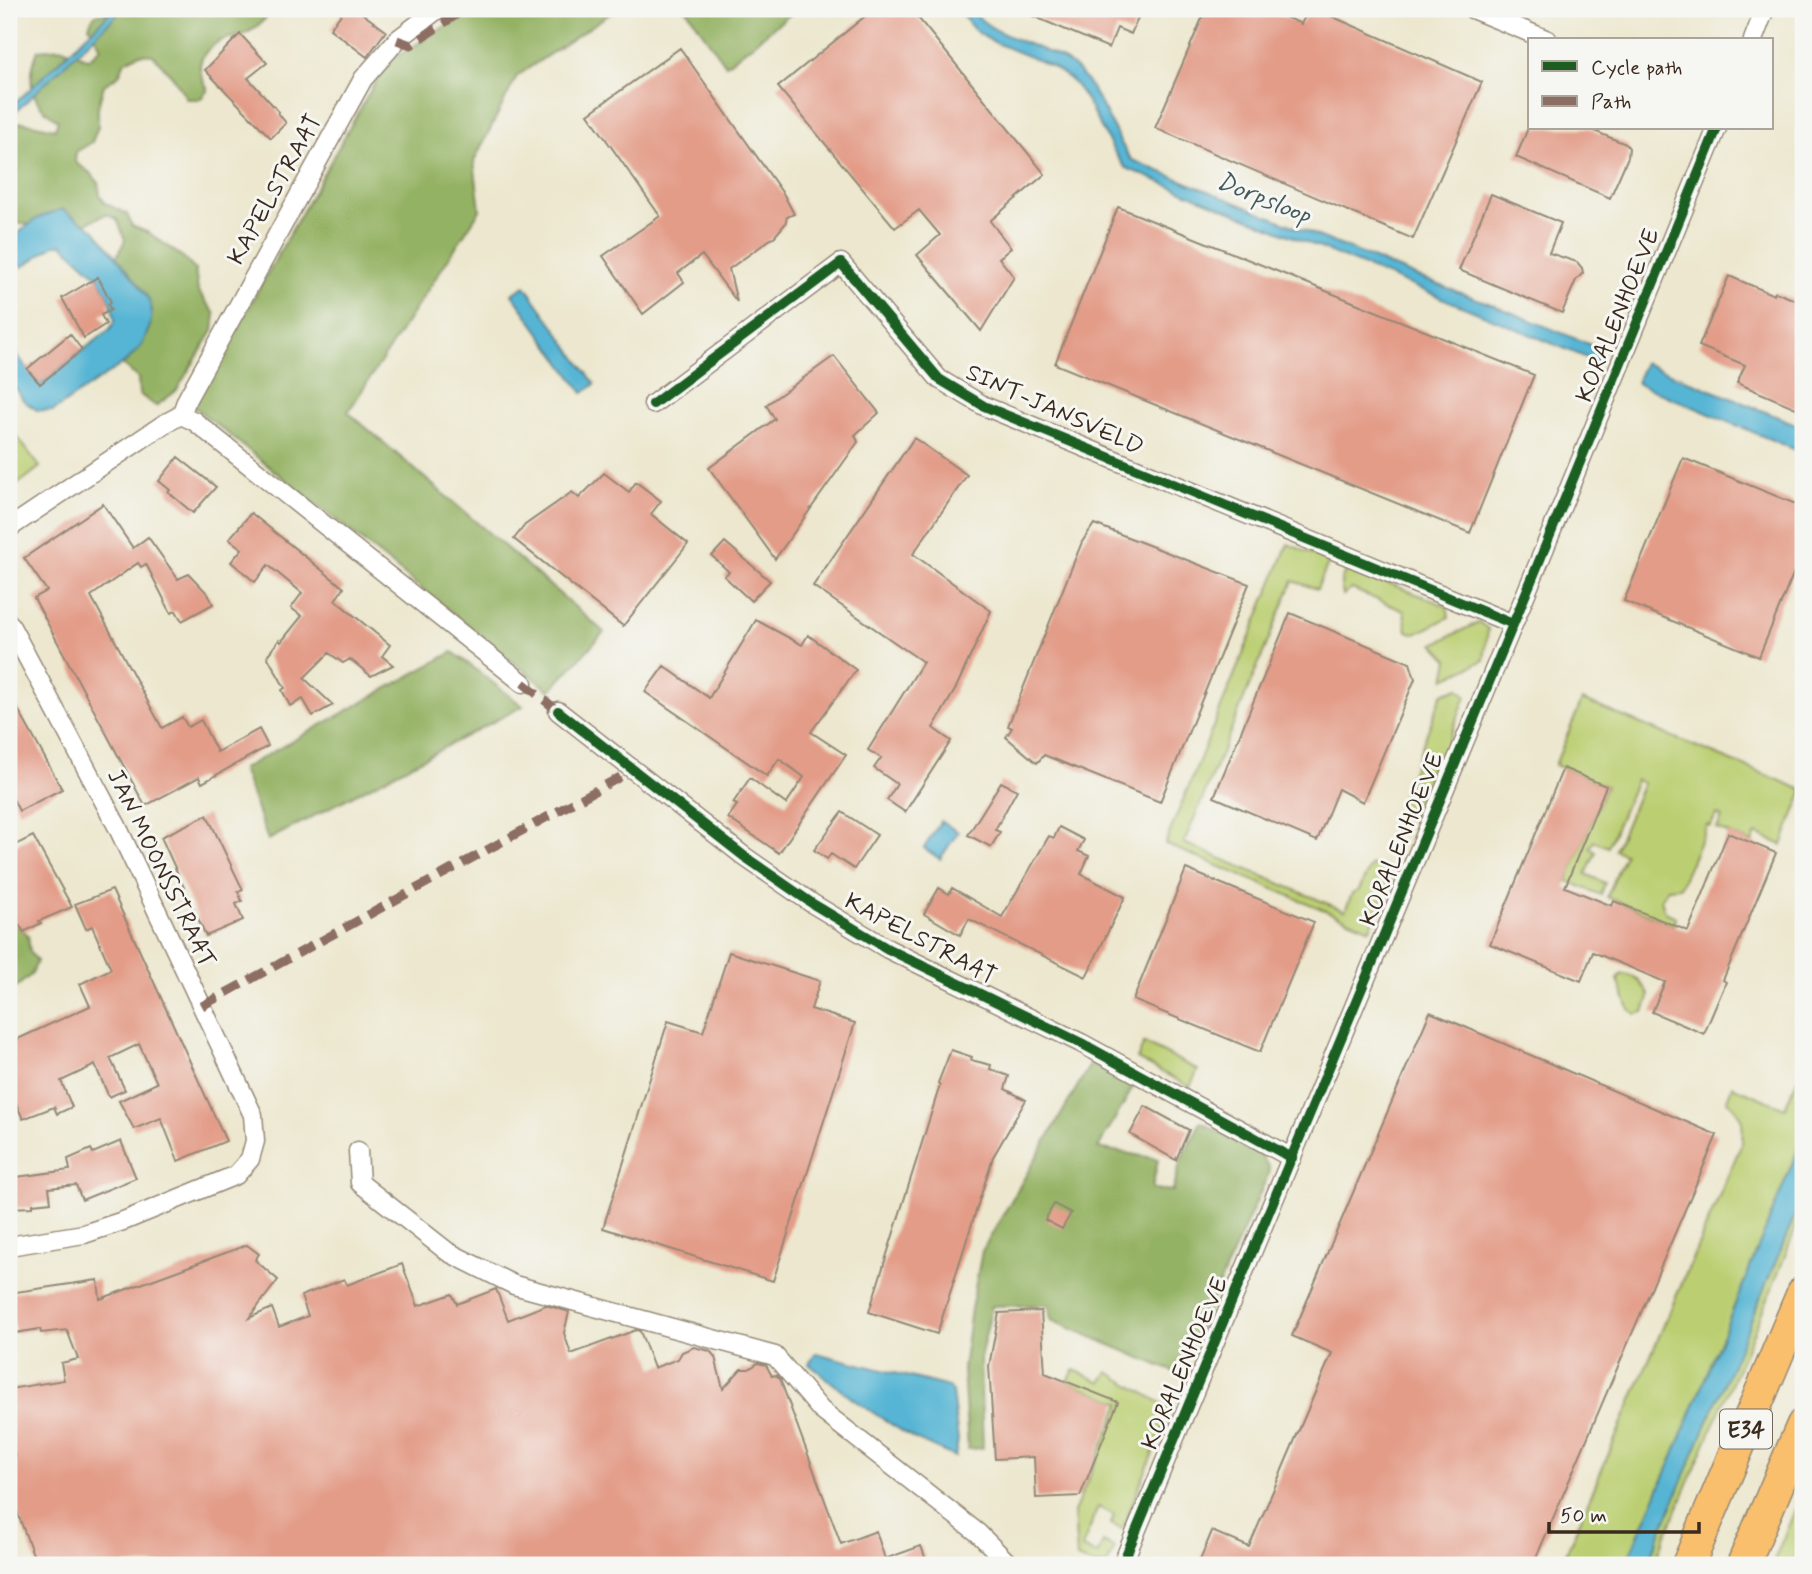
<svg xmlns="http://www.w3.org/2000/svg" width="1812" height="1574" font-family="Mynerve,sans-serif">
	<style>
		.green { fill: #bbcf72; stroke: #7b7c48; stroke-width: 2 }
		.forest { fill: #94b264; stroke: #686e41; stroke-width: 2 }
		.water { fill: #56b5d4; stroke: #487079; stroke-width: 2 }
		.building { fill: #e39c88 }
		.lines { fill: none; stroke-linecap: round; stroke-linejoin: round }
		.street-casing { stroke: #948876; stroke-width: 21 }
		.highway-casing { stroke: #948876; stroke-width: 35 }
		.street { stroke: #fff; stroke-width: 18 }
		.highway { stroke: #f9bf6d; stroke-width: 32 }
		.quiet { stroke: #8d6e63; stroke-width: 9; stroke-dasharray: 18 9; stroke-linecap: butt }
		.cycleway-casing { stroke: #f6f6f2; stroke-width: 15 }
		.cycleway { stroke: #1b5e20; stroke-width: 10 }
		.labels { text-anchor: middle; stroke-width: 6; stroke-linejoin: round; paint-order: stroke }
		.shield { fill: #f6f6f2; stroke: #73675e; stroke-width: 2 }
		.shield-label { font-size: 23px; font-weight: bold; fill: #3b2a1e }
		.street-label { font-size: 24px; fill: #3b2a1e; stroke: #f6f6f2 }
		.water-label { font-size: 26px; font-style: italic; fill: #445b5e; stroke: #f6f6f2 }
	</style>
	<rect width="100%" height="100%" fill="#f6f6f2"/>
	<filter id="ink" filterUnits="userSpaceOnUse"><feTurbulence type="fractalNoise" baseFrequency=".0143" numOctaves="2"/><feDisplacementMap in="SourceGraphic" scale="14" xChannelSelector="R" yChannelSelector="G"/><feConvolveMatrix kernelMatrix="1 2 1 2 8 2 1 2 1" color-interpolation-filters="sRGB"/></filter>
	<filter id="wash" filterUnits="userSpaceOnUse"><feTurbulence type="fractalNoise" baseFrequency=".00686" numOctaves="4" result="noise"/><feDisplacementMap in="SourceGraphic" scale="28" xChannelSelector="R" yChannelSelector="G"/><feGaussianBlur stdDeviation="1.57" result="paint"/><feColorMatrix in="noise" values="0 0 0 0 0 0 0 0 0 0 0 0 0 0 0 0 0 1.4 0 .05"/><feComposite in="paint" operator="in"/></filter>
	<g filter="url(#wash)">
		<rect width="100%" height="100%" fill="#ece7ce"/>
		<!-- green -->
		<path class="green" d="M 9,426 L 40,467 L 9,491 Z
			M 1288,544 L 1329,561 L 1317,589 L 1293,581 L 1184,843 L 1345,911 L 1352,894 L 1359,890 L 1371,865 L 1387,867 L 1392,877 L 1370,929 L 1165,844 Z
			M 1350,568 L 1447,606 L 1449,617 L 1416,634 L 1407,631 L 1404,611 L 1352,589 L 1343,595 C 1340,582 1339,576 1350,568 Z
			M 1479,622 L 1488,629 L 1484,660 L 1445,679 L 1449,660 L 1434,644 Z
			M 1459,688 L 1466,696 L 1419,814 L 1407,819 L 1395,816 L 1442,694 Z
			M 1582,700 L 1803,790 L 1782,845 L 1756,834 L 1752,843 L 1717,829 L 1722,817 L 1716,814 L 1711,826 L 1707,825 L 1680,887 L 1668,888 L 1661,899 L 1665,912 L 1676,917 L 1673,925 L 1607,897 L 1625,854 L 1615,850 L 1643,783 L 1636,780 L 1608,847 L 1594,841 L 1590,848 L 1596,852 L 1586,874 L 1605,883 L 1601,895 L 1567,881 L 1606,786 L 1555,765 Z
			M 1625,974 C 1639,978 1643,984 1649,997 L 1644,1012 L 1636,1014 L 1629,1009 L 1618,980 L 1620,975 Z
			M 1144,1043 L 1198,1070 L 1190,1087 L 1137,1059 Z
			M 1803,1066 L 1803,1210 L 1769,1296 L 1653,1565 L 1561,1565 L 1742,1143 C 1744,1122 1743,1115 1727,1100 L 1732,1086 L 1785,1108 Z
			M 1074,1370 L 1101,1382 L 1108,1372 L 1171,1409 L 1122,1529 L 1111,1524 L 1114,1515 L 1098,1507 L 1082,1548 L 1097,1555 L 1103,1542 L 1115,1548 L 1107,1565 L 1094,1565 L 1077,1558 L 1074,1512 L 1121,1403 L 1067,1382 Z
			M 1803,1491 L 1803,1565 L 1772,1565 Z"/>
		<!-- forest -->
		<path class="forest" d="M 117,9 L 268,9 L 268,16 C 261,23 254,30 245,34 C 237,37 225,38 218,42 C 196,56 196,70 208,90 L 200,99 L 187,99 L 173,77 L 153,55 L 140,54 L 125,61 L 119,75 L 104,85 L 98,107 L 98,126 L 92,142 L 76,152 L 75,162 L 89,172 L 98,182 L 100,195 L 105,203 L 127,214 L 132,226 L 149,233 L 184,258 L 195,270 L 198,291 L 215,314 L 213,331 L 176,391 L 156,406 L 139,394 L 138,378 L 113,356 L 125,330 L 115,261 L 125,240 L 117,219 L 107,214 C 90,220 77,230 59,231 C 40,233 31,219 9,225 L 9,126 L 22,122 L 55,129 L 58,120 C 29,103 26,80 38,50 L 63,48 L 88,59 L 101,48 L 89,26 C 95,6 104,19 117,9 Z
			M 473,9 L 617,9 L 517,76 L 474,161 L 480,210 L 348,412 L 604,632 L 550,691 L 193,406 L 373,86 L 391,60 Z
			M 686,9 L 797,9 L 726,65 Z
			M 453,652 L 523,706 L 268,840 L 242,769 Z
			M 12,920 L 28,935 L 30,952 L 37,961 L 32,974 L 9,993 L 9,921 Z
			M 1091,1063 L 1135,1084 L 1098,1148 L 1158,1159 L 1152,1189 L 1173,1191 L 1181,1160 L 1201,1122 L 1261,1155 L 1269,1168 L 1268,1175 L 1179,1374 L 1051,1320 L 1049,1305 L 992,1306 L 980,1359 L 983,1448 L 968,1449 L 963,1369 L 971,1309 L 982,1251 Z"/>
		<!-- water -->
		<path class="water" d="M 114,9 L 123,9 L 9,118 L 9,109 Z
			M 960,9 L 971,9 C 997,43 1046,42 1077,70 C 1095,87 1114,131 1127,154 L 1132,160 L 1423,279 L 1491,304 L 1601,349 L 1596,364 L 1585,357 L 1126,168 C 1105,144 1090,95 1067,77 C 1043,56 991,48 972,27 C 967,22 963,14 960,9 Z
			M 62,209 L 95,230 L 140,286 L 148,298 L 152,310 L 150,326 L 142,345 L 128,360 L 53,411 L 37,410 L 24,401 L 9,379 L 9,342 L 27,369 L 40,384 L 110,329 L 115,321 L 111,302 L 98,277 L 62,244 L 55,245 L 22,267 L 20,264 L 14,268 L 16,272 L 9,277 L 9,240 L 38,218 Z
			M 525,286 L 595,384 L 583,393 L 512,294 Z
			M 1644,363 L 1803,427 L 1803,453 L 1636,383 Z
			M 941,821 L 958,832 L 940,859 L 924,848 Z
			M 1803,1137 L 1803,1196 L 1785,1240 L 1647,1565 L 1625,1565 L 1673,1457 Z
			M 816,1353 L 949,1387 L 952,1392 L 958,1440 L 955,1457 L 913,1438 L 886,1421 L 854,1400 L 809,1364 Z"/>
		<g id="blocks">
			<!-- building -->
			<path class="building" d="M 345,9 L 356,9 L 386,31 L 367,57 L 330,29 Z
				M 874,9 L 911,9 L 1045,174 L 990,221 L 1011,248 L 999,258 L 1014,277 L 981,331 L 917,255 L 940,235 L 919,210 L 895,228 L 778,87 Z
				M 1016,9 L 1142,9 L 1131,34 L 1117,28 L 1109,48 Z
				M 1206,9 L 1267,9 L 1301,24 L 1309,9 L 1315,9 L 1482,82 L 1413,239 L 1155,128 Z
				M 240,34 L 267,63 L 248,78 L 279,112 L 278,113 L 286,123 L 271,138 L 205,70 Z
				M 680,48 L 784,195 L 794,214 L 787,217 L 785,224 L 775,236 L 729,269 L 737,302 L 702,255 L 678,273 L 684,282 L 643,314 L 603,256 L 660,216 L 588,114 Z
				M 1528,128 L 1587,128 L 1626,144 L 1629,148 L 1628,157 L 1610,198 L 1516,157 Z
				M 1491,194 L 1561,223 L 1549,253 L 1577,262 L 1582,268 L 1583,273 L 1576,280 L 1562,313 L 1459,270 Z
				M 1118,207 L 1534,375 L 1470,533 L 1055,364 Z
				M 1729,276 L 1774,295 L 1775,292 L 1803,303 L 1803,411 L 1737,383 L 1745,365 L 1699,346 Z
				M 98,277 L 111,302 L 108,304 L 111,310 L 101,315 L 106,324 L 84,338 L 62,298 Z
				M 70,334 L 82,350 L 40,384 L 27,369 Z
				M 834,356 L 879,413 L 855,435 L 858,442 L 775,559 L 709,468 L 775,419 L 766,405 Z
				M 914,438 L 967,475 L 913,554 L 991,611 L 955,690 L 933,728 L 951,741 L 905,812 L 887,800 L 897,784 L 874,768 L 881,758 L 868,750 L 923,662 L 813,586 Z
				M 178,457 L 216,487 L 193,513 L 168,492 L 170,490 L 159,481 Z
				M 1683,458 L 1803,507 L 1803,550 L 1759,657 L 1624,601 Z
				M 604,473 L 629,492 L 636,482 L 661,501 L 651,514 L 688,544 L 623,626 L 514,539 L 525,525 L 572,492 L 579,498 Z
				M 103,504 L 133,548 L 148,537 L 178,579 L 189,574 L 208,594 L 213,604 L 182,621 L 176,611 L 171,613 L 146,564 L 141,567 L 138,563 L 91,596 L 162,728 L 182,717 L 188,727 L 201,720 L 217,752 L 259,729 L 268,746 L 202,783 L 199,777 L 145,806 L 34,598 L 47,591 L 24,558 Z
				M 251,513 L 344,588 L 335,600 L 390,645 L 382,656 L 393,665 L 371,676 L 350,659 L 343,663 L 329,653 L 304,678 L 333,705 L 313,716 L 303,699 L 290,706 L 282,690 L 285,688 L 267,656 L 279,640 L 281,642 L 302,616 L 291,608 L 302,593 L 268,565 L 255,582 L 231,562 L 242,549 L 229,539 Z
				M 1094,524 L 1249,584 L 1160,802 L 1044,755 L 1037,763 L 1006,737 L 1012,728 L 1008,726 L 1082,542 Z
				M 725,542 L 770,581 L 751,601 L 724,576 L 729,572 L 712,556 Z
				M 1290,613 L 1410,663 L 1415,679 L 1363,802 L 1338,789 L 1317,841 L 1214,797 Z
				M 756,620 L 802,645 L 808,635 L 856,670 L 811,732 L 846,755 L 779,853 L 728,818 L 737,805 L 733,803 L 750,778 L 786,804 L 804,777 L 779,759 L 767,776 L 645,692 L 664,666 L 709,698 Z
				M 9,693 L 62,789 L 19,811 L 9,791 Z
				M 1563,768 L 1606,786 L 1565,887 L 1612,906 L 1614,901 L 1688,931 L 1728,833 L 1776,853 L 1723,980 L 1726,982 L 1704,1034 L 1652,1012 L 1665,982 L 1593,952 L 1581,981 L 1490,944 Z
				M 1001,782 L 1017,790 L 995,830 L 1000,832 L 991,847 L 968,835 Z
				M 842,812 L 877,835 L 854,869 L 831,854 L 827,859 L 814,850 Z
				M 207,815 L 243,890 L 238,892 L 242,901 L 236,904 L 243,920 L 206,936 L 161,837 Z
				M 1059,827 L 1084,840 L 1078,851 L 1089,856 L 1081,874 L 1125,897 L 1086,977 L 969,919 L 960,935 L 924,914 L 939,888 L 949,894 L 952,888 L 1002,917 L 1049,836 L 1054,838 Z
				M 33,836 L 72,907 L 39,921 L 41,923 L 24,932 L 19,925 L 9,930 L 9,848 Z
				M 1186,869 L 1314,922 L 1260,1052 L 1133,1000 Z
				M 112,890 L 226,1141 L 178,1161 L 161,1118 L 134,1129 L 119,1101 L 157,1083 L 139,1044 L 110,1058 L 125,1090 L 109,1097 L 95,1065 L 61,1081 L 72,1107 L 57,1114 L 54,1107 L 23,1119 L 15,1101 L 9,1104 L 9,1043 L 90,1006 L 80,984 L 111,969 L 92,926 L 86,929 L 75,904 Z
				M 729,952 L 820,981 L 811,1009 L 855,1023 L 773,1281 L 603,1228 L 668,1021 L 703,1032 Z
				M 1430,1012 L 1717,1135 L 1533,1565 L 1198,1565 L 1212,1531 L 1249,1547 L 1332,1353 L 1292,1336 Z
				M 951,1050 L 972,1057 L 971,1060 L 991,1065 L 990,1069 L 1009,1076 L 1005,1089 L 1026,1100 L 993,1157 L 937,1334 L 869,1312 L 940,1085 L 938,1083 Z
				M 1145,1106 L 1189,1130 L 1176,1160 L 1130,1134 Z
				M 121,1141 L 136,1178 L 82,1200 L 76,1185 L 49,1188 L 51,1202 L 33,1204 L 33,1207 L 9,1208 L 9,1178 L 70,1170 L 68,1159 L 91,1149 L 93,1153 Z
				M 1054,1204 L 1071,1213 L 1062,1229 L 1045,1220 Z
				M 247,1245 L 259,1254 L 255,1260 L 278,1280 L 249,1318 L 272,1308 L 279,1327 L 308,1316 L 301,1296 L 344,1279 L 347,1285 L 402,1264 L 418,1306 L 452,1294 L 457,1304 L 496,1289 L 508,1320 L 546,1305 L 569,1312 L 564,1333 L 571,1354 L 636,1330 L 640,1331 L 654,1368 L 678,1359 L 682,1352 L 694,1347 L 710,1351 L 715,1357 L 723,1389 L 741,1369 L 749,1369 L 758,1363 L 766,1365 L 772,1376 L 776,1375 L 780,1379 L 841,1544 L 876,1531 L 885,1559 L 921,1546 L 928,1565 L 37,1565 L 19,1517 L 12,1492 L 9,1493 L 9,1459 L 15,1457 L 9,1434 L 9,1389 L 64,1380 L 61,1363 L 78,1359 L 67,1330 L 41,1333 L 40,1329 L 15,1333 L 9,1293 L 98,1280 L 100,1299 Z
				M 1041,1311 L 1045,1373 L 1118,1402 L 1080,1496 L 1036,1498 L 1034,1457 L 995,1459 L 989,1366 L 999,1313 Z"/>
		</g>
	</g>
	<g filter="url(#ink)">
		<use href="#blocks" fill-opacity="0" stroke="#948876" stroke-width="2"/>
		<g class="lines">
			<!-- street casing -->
			<g class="street-casing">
				<path id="street" d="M 1472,9 L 1548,40
					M 1753,40 L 1765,9
					M 653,404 L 841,263 L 939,379 L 984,406 L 1513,624
					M 181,415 L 194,421 L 523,683
					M 9,528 L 164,424 L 181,415 L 187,399 L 363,79 L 397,40 L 438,9
					M 9,623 L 117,826 L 253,1115 L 255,1141 L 250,1159 L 236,1175 L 126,1220 L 84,1234 L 9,1246
					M 558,711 L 745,857 L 813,904 L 888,949 L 1081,1043 L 1292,1158
					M 358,1151 L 360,1183 L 448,1252 L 514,1285 L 775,1356 L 821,1410 L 978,1533 L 1010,1565
					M 1122,1565 L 1534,574 L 1717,128"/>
			</g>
			<!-- highway casing -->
			<g class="highway-casing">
				<path id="highway" d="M 1688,1565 L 1803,1293
					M 1743,1565 L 1803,1425"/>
			</g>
			<!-- street -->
			<use href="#street" class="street"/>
			<!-- highway -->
			<use href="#highway" class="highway"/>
			<!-- quiet -->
			<path class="quiet" d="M 397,40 L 411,45 L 465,9
				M 523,683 L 558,711
				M 202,1006 L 633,770"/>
			<!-- cycleway casing -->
			<g class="cycleway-casing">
				<path id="cycleway" d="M 653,404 L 841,263 L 939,379 L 984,406 L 1513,624
					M 558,711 L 745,857 L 813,904 L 888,949 L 1081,1043 L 1292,1158
					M 1122,1565 L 1534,574 L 1717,128"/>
			</g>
			<!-- cycleway -->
			<use href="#cycleway" class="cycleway"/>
		</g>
	</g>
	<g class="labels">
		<!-- shield labels -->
		<rect class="shield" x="1720" y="1409.5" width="52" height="39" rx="5"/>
		<g class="shield-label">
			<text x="1746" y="1437">E34</text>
		</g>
		<!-- street labels -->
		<g class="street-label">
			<text transform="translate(274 189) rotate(-61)" y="8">KAPELSTRAAT</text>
			<text transform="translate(1617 315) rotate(-68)" y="8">KORALENHOEVE</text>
			<text transform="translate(1055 409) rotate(24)" y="8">SINT-JANSVELD</text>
			<text transform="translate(1401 839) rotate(-68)" y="8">KORALENHOEVE</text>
			<text transform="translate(162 868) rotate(64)" y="8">JAN MOONSSTRAAT</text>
			<text transform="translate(921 938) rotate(28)" y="8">KAPELSTRAAT</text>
			<text transform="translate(1184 1363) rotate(-67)" y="8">KORALENHOEVE</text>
		</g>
		<!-- water labels -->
		<g class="water-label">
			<text transform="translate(1264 197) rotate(22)" y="9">Dorpsloop</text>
		</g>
	</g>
	<!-- margin -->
	<rect width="1812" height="1574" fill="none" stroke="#f6f6f2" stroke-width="35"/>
	<!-- legend -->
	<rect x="1528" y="38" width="245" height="91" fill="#f6f6f2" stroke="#aba49d" stroke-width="2"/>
	<rect x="1542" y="61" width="35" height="10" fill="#1b5e20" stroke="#aba49d" stroke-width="2"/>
	<text x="1591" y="74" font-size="21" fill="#3b2a1e">Cycle path</text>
	<rect x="1542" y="96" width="35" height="10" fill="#8d6e63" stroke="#aba49d" stroke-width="2"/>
	<text x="1591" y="108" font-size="21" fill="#3b2a1e">Path</text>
	<!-- scale -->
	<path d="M1549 1522v10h150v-10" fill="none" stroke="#3b2a1e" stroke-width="3.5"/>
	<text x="1560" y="1522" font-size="21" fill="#3b2a1e" stroke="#f6f6f2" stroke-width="5" paint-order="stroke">50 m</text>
</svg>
